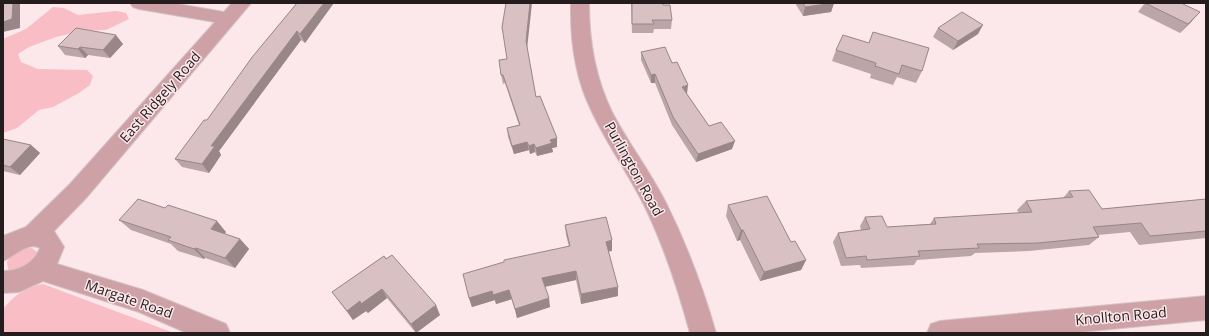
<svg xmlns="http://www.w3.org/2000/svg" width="1209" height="336" font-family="'Open Sans',sans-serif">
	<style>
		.green { fill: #f8bdc5 }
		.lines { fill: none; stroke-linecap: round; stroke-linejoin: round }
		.minor-casing { stroke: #d5c3c5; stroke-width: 2 }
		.minor { fill: #cda1a6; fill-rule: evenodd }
		.wall { fill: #bba5a8 }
		.shaded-wall { fill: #988688 }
		.building { fill: #d9c0c3; stroke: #988688 }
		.labels { text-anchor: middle; stroke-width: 3; stroke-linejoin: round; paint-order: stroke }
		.street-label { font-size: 14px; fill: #251c1d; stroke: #fce8ea }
	</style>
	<rect width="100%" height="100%" fill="#fce8ea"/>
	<!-- green -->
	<path class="green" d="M 53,7 L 64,8 L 78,15 L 116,11 L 126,13 L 129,19 L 106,30 L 82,31 L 56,37 L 29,47 L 18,54 L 21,62 L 38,69 L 87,70 L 93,76 L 90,85 L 79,93 L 53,107 L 39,110 L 17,128 L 3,133 L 3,39 L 26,29 Z
		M 32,248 L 37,252 C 37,266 22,268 11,271 L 8,269 L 7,262 C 12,253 21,247 32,248 Z
		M 43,284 L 174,333 L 3,333 L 3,309 C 15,295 25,287 43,284 Z"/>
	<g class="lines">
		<!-- minor casing -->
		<g class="minor-casing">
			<path id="minor" d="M 130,3 L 172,3 L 224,12 L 232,3 L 251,3 L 86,198 L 54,231 L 64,247 L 57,264 L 143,290 L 226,324 L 230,333 L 187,333 L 139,312 L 43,281 L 19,292 L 3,293 L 3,271 C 18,271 34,264 40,248 C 28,241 14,257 3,261 L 3,236 L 26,227 L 70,184 L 215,22 L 139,9 L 133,7 Z
				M 571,3 L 589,3 C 589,41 595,77 612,112 C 628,143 650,171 666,203 C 687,245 703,288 716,333 L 690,333 C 678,289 664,246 644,205 C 628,173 607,144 592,112 C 575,78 570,41 571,3 Z
				M 1206,296 L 1206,320 L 1069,333 L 927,333 L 931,324 L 940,321 Z"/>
		</g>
		<!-- minor -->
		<use href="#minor" class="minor"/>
	</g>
	<!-- wall -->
	<path class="wall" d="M 297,3 L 312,33 L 305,43 L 301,40 L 219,151 L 221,155 L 209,173 L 182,167 L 175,159 L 207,120 Z
		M 631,3 L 663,3 L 663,5 L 672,20 L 671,29 L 654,29 L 653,33 L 632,33 Z
		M 795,3 L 834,3 L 831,12 L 803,16 Z
		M 1145,3 L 1192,21 L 1180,33 L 1138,12 Z
		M 938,28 L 978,34 L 953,50 L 933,37 Z
		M 873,32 L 922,71 L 916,83 L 897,77 L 893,85 L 870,78 L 871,74 L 832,61 L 836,50 L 869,43 Z
		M 123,44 L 110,58 L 88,55 L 85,58 L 65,55 L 58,46 Z
		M 527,48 L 536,97 L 557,147 L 552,148 L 553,152 L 537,156 L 535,152 L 530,154 L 529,150 L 514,154 L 508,137 L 507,128 L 519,125 L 505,83 L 503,84 L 501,75 L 507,59 Z
		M 641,52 L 687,94 L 709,126 L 732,149 L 696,162 L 672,125 L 655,83 L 651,83 L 641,60 Z
		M 3,139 L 31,145 L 40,153 L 20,175 L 3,171 Z
		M 1069,191 L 1102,209 L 1206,199 L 1206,238 L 1139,245 L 1130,232 L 1098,235 L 1099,237 L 1089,245 L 1029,251 L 975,253 L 971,256 L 917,260 L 914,265 L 861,268 L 860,265 L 841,266 L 833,242 L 838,233 L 861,230 L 860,226 L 865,217 L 887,227 L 930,224 L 934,218 L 1019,213 L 1017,210 L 1026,201 L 1063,198 Z
		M 728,205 L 791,242 L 806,260 L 801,270 L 760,281 L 740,240 L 737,241 L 726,216 Z
		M 119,220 L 226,232 L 224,234 L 240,239 L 249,249 L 235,268 L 205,258 L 204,259 L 178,251 L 171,244 L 131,230 Z
		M 565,225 L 612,251 L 608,251 L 618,296 L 581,304 L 576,280 L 545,287 L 550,307 L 517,318 L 512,299 L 496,304 L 495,300 L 472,307 L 469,298 L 504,262 L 569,247 L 566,235 Z
		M 384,256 L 440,315 L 416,333 L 387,298 L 368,313 L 366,311 L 353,320 L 332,292 Z"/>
	<!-- shaded-wall -->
	<path class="shaded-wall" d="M 13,3 L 20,3 L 20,28 L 3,32 L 3,22 Z
		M 324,3 L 334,3 L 305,43 L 300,34 Z
		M 530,3 L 532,3 L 527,49 L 526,41 Z
		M 834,3 L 831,12 L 803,16 L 805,7 Z
		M 1200,12 L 1192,21 L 1180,33 L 1188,24 Z
		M 983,25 L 978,34 L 953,50 L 958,41 Z
		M 297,31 L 301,40 L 219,151 L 221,155 L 209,173 L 202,164 L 211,146 Z
		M 116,35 L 123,44 L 110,58 L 103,50 Z
		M 80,47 L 88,55 L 85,58 L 78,49 Z
		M 655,74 L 655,83 L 651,83 L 651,75 Z
		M 688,85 L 687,94 L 682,87 Z
		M 557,138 L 557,147 L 552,148 L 553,152 L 537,156 L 536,148 L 550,140 Z
		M 735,141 L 732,149 L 696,162 L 698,154 Z
		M 527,142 L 529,150 L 514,154 L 512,146 Z
		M 534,144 L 535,152 L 530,154 L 529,146 Z
		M 31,145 L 40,153 L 20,175 L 10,167 Z
		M 217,221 L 226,232 L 220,239 L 211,229 Z
		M 741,230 L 743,230 L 740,240 L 737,241 Z
		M 240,239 L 249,249 L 235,268 L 225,258 Z
		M 612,240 L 612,251 L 606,252 L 606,242 Z
		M 196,248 L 205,258 L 204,259 L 194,249 Z
		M 806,260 L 801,270 L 760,281 L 764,272 Z
		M 576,271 L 576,280 L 543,287 L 542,278 Z
		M 618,287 L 618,296 L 581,304 L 581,294 Z
		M 382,289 L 387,298 L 368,313 L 366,311 L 353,320 L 347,311 L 360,301 Z
		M 509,290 L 512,299 L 496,304 L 495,300 L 472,307 L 469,298 L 492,291 Z
		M 549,298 L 550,307 L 517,318 L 515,309 Z
		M 436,305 L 440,315 L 416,333 L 411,324 Z"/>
	<!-- building -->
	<path class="building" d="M 3,3 L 13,3 L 12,19 L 3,22 Z
		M 297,3 L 324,3 L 300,34 L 297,31 L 211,146 L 215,146 L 202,164 L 175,159 L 204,120 L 207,120 L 253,56 Z
		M 506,3 L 530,3 L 526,41 L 536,97 L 540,96 L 557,138 L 550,140 L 552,143 L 536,148 L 534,144 L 529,146 L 527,142 L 512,146 L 507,128 L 520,125 L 503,75 L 501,75 L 499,60 L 507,59 L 502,27 Z
		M 632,3 L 663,3 L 663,5 L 670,5 L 672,20 L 652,20 L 654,24 L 632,24 Z
		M 803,3 L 834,3 L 805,7 Z
		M 1145,3 L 1181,3 L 1200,12 L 1188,24 Z
		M 962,12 L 983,25 L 958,41 L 938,28 Z
		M 76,28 L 116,35 L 103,50 L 80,47 L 78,49 L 58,46 Z
		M 873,32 L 929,48 L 922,71 L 902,65 L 899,74 L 875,66 L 876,63 L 836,50 L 843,35 L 869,43 Z
		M 665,47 L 672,63 L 677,62 L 688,85 L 682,87 L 709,126 L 721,122 L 735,141 L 698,154 L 673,117 L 655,74 L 651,75 L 641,52 Z
		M 3,139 L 31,145 L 10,167 L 3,165 Z
		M 1089,190 L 1102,209 L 1206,199 L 1206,231 L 1150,236 L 1141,223 L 1093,227 L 1099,237 L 1038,243 L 977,244 L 979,248 L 918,251 L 920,256 L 867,260 L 866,256 L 846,258 L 838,233 L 870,229 L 865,217 L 882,216 L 887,227 L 936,224 L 934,218 L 1032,212 L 1026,201 L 1073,197 L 1069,191 Z
		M 767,196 L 791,242 L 795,241 L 806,260 L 764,272 L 743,230 L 741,230 L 728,205 Z
		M 138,199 L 165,208 L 168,205 L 217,221 L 211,229 L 240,239 L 225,258 L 196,248 L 194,249 L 168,240 L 171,237 L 119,220 Z
		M 606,217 L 612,240 L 606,242 L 618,287 L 581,294 L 576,271 L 542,278 L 549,298 L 515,309 L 509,290 L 493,295 L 492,291 L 469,298 L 463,274 L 504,262 L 504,260 L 570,246 L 565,225 Z
		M 392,255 L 436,305 L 411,324 L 382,289 L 361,304 L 360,301 L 347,311 L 332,292 L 384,256 L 386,259 Z"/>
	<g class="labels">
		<!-- street labels -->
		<g class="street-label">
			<text transform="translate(160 97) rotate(-49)" y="5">East Ridgely Road</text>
			<text transform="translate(634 169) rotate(61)" y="5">Purlington Road</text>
			<text transform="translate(129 299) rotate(19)" y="5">Margate Road</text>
			<text transform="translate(1121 316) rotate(-5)" y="5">Knollton Road</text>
		</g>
	</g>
	<!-- border -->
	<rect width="1209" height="336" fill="none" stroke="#251c1d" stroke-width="8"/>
</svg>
